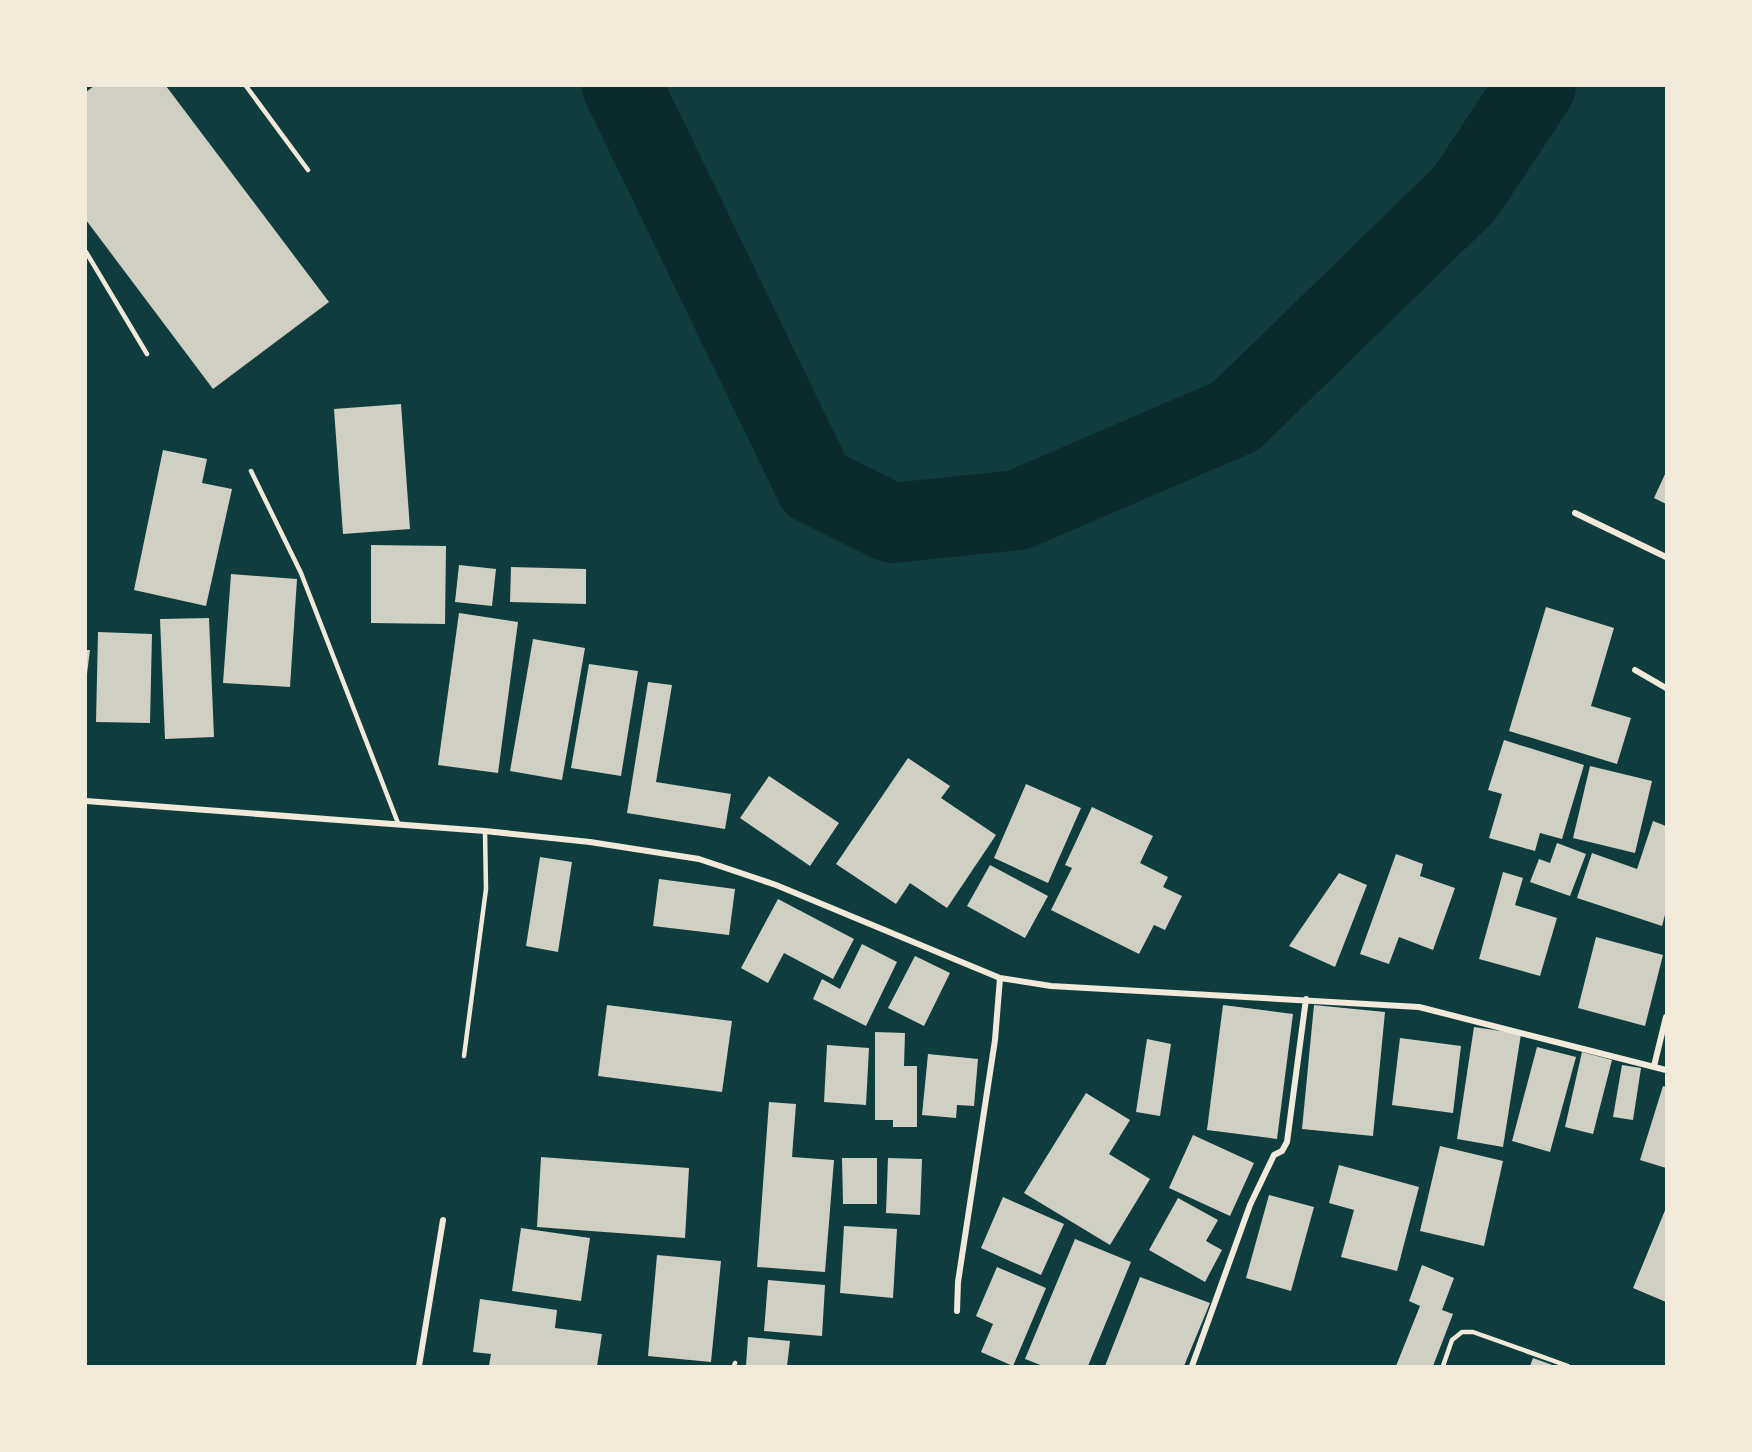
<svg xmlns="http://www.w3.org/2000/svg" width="1752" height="1452" font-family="'Golos Text',sans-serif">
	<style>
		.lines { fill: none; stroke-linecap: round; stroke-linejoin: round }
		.river { stroke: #0a2a2b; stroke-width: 80 }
		.building { fill: #cfcfc3 }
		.service { stroke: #f1e9da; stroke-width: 4.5 }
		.minor { stroke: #f1e9da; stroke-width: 6 }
	</style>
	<rect width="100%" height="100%" fill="#0f3d3e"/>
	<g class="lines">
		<!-- river -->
		<path class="river" d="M 622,86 L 815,485 L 892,523 L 1018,510 L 1236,416 L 1465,193 L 1536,86"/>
	</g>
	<!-- building -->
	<path class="building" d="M 94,86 L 166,86 L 329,302 L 213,389 L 86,220 L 86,92 Z
		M 401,404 L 410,529 L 343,534 L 334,409 Z
		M 163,450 L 207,459 L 202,483 L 232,489 L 206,606 L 134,590 Z
		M 1666,472 L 1666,504 L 1654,498 Z
		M 371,545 L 446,546 L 445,624 L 371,623 Z
		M 459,565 L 496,569 L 492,606 L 455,602 Z
		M 511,567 L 586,569 L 586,604 L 510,602 Z
		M 231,574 L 297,579 L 290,687 L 223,683 Z
		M 1546,607 L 1614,628 L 1591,706 L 1631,718 L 1617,764 L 1509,731 Z
		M 459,613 L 518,622 L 498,773 L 438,765 Z
		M 209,618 L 214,737 L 165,739 L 160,619 Z
		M 98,632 L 152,634 L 150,723 L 96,722 Z
		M 533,639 L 585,648 L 562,780 L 510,771 Z
		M 86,650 L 90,650 L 87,674 L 86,674 Z
		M 589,664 L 638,671 L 621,776 L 571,768 Z
		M 648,682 L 672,685 L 656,782 L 731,794 L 725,829 L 627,813 Z
		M 1504,740 L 1584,765 L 1562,839 L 1540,833 L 1535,851 L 1489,838 L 1502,794 L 1488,790 Z
		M 908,758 L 950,786 L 941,798 L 996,835 L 947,908 L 910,883 L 896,904 L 836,864 Z
		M 1590,766 L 1652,781 L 1635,853 L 1573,838 Z
		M 769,776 L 839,823 L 810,866 L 740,818 Z
		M 1026,784 L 1081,808 L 1048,883 L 994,858 Z
		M 1092,807 L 1153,836 L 1140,863 L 1168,877 L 1163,887 L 1182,896 L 1165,930 L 1154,925 L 1139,954 L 1051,910 L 1072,868 L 1065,865 Z
		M 1653,821 L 1666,826 L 1666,911 L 1662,926 L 1577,898 L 1592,853 L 1637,869 Z
		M 1557,843 L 1586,854 L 1570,896 L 1530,882 L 1539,859 L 1550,863 Z
		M 1396,854 L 1423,864 L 1420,876 L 1455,888 L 1433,950 L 1399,937 L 1389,964 L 1360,954 Z
		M 540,857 L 572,862 L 558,952 L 526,946 Z
		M 990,865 L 1048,896 L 1025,938 L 967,906 Z
		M 1503,872 L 1523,878 L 1515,905 L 1557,918 L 1540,976 L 1479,959 Z
		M 1339,873 L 1367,885 L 1335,967 L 1289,946 Z
		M 659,879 L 735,889 L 729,935 L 653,926 Z
		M 778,899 L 854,939 L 833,979 L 784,953 L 768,983 L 741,968 Z
		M 1596,937 L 1663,955 L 1645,1026 L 1578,1008 Z
		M 862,944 L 897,962 L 866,1026 L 813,999 L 822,979 L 840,989 Z
		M 915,956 L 950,973 L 924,1026 L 888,1008 Z
		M 607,1005 L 732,1021 L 722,1092 L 598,1076 Z
		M 1223,1005 L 1293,1014 L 1277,1139 L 1207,1130 Z
		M 1314,1005 L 1385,1012 L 1373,1136 L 1302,1129 Z
		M 1474,1027 L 1521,1034 L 1503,1147 L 1457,1139 Z
		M 875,1032 L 905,1033 L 904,1066 L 917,1066 L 917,1127 L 893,1127 L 893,1120 L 875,1120 Z
		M 1400,1038 L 1461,1046 L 1453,1113 L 1392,1105 Z
		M 1147,1039 L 1171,1044 L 1160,1116 L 1136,1112 Z
		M 827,1045 L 869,1048 L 866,1105 L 824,1102 Z
		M 1537,1047 L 1576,1057 L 1550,1152 L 1512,1141 Z
		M 1582,1052 L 1612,1060 L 1593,1134 L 1565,1127 Z
		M 928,1054 L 978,1059 L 974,1106 L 957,1105 L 956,1118 L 922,1115 Z
		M 1622,1065 L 1641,1068 L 1633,1120 L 1613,1117 Z
		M 1663,1086 L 1666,1087 L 1666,1168 L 1640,1160 Z
		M 1086,1093 L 1130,1120 L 1109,1154 L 1150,1179 L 1110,1245 L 1024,1193 Z
		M 769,1102 L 796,1104 L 792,1157 L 834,1160 L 825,1272 L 757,1267 Z
		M 1193,1135 L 1254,1163 L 1230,1216 L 1169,1188 Z
		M 1440,1146 L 1503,1161 L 1484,1246 L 1420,1231 Z
		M 541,1157 L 689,1168 L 685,1238 L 537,1227 Z
		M 842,1158 L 877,1158 L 877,1204 L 843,1204 Z
		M 888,1158 L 922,1159 L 920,1215 L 886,1213 Z
		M 1339,1165 L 1419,1187 L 1397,1271 L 1341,1257 L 1354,1210 L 1329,1203 Z
		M 1269,1195 L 1314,1207 L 1291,1291 L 1246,1278 Z
		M 1003,1197 L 1064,1224 L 1041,1275 L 981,1248 Z
		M 1178,1198 L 1218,1220 L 1206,1241 L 1222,1250 L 1205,1282 L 1149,1250 Z
		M 1666,1208 L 1666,1302 L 1633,1288 Z
		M 844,1226 L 897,1229 L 893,1298 L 840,1293 Z
		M 521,1228 L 590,1238 L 581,1301 L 512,1291 Z
		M 1075,1239 L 1131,1262 L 1088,1366 L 1043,1366 L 1025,1359 Z
		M 657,1255 L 721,1261 L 711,1362 L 648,1356 Z
		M 1422,1265 L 1454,1278 L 1442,1310 L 1453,1314 L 1433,1366 L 1396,1366 L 1420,1306 L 1409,1301 Z
		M 997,1267 L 1046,1288 L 1013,1366 L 981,1352 L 993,1324 L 976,1316 Z
		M 1140,1277 L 1210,1303 L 1184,1366 L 1105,1366 Z
		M 768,1280 L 825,1285 L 822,1336 L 764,1331 Z
		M 480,1299 L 557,1310 L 555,1328 L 602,1334 L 597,1366 L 489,1366 L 491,1354 L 473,1352 Z
		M 748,1337 L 790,1341 L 787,1366 L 746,1366 Z
		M 1533,1358 L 1555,1366 L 1530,1366 Z"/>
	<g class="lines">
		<!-- service -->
		<path class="service" d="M 246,86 L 308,170
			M 86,252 L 147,354
			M 251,471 L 301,573 L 398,823
			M 464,1056 L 486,889 L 485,831
			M 734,1366 L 735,1363
			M 1443,1366 L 1452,1340 L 1462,1332 L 1473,1332 L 1568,1366"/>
		<!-- minor -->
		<path class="minor" d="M 1575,513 L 1666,557
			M 1635,670 L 1666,688
			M 86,801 L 485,831 L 590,842 L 699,859 L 776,885 L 1000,978 L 1051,986 L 1419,1007 L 1666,1070
			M 1654,1066 L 1666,1017
			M 957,1311 L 958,1282 L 995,1040 L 1000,978
			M 419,1366 L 443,1220
			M 1192,1366 L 1250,1205 L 1274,1155 L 1282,1151 L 1287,1142 L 1306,999"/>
	</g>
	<!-- border -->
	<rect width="1752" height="1452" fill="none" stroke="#f1e9da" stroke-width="174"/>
</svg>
